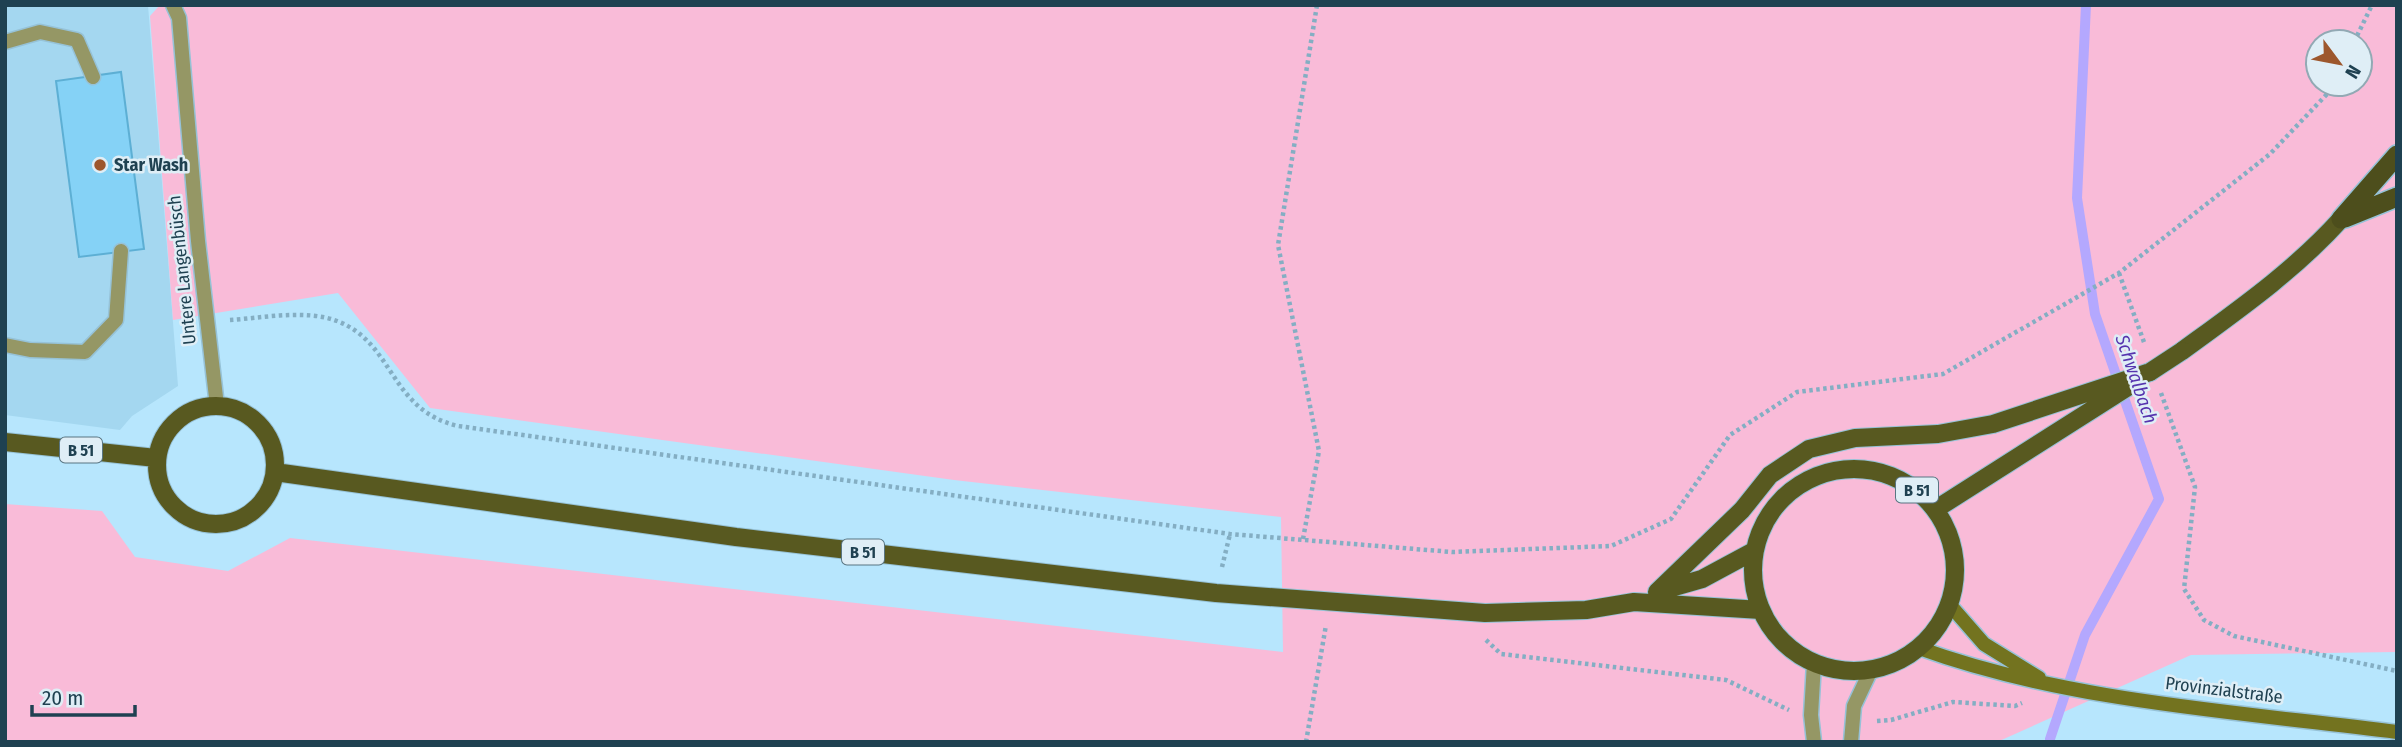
<svg xmlns="http://www.w3.org/2000/svg" width="2402" height="747" font-family="'Fira Sans Condensed',sans-serif">
	<style>
		.built { fill: #a4d7f0 }
		.green { fill: #f9bbd8; fill-rule: evenodd }
		.lines { fill: none; stroke-linecap: round; stroke-linejoin: round }
		.stream { stroke: #b4a8fe; stroke-width: 10 }
		.building { fill: #85d2f6; stroke: #5dafd4; stroke-width: 2 }
		.service-casing { stroke: #96c2d7; stroke-width: 17 }
		.minor-casing { stroke: #96c2d7; stroke-width: 17 }
		.secondary-casing { stroke: #96c2d7; stroke-width: 17 }
		.primary-casing { stroke: #96c2d7; stroke-width: 20 }
		.trunk-casing { stroke: #96c2d7; stroke-width: 22 }
		.path { stroke: #84aec3; stroke-width: 4.5; stroke-dasharray: 3.5 3.5; stroke-linecap: butt }
		.service { stroke: #959765; stroke-width: 14 }
		.minor { stroke: #959765; stroke-width: 14 }
		.secondary { stroke: #73731f; stroke-width: 14 }
		.primary { stroke: #585920; stroke-width: 18 }
		.trunk { stroke: #4d4e1c; stroke-width: 19 }
		.primary-bridge-casing { stroke: #96c2d7; stroke-width: 20; stroke-linecap: butt }
		.primary-bridge { stroke: #585920; stroke-width: 18 }
		.poi-dot { fill: #9d572d; stroke: #dfeef6; stroke-width: 2.5 }
		.labels { text-anchor: middle; stroke-width: 5; stroke-linejoin: round; paint-order: stroke }
		.shield { fill: #dfeef6; stroke: #597582; stroke-width: 2 }
		.shield-label { font-size: 16px; font-weight: bold; fill: #1f4151 }
		.poi-label { font-size: 18px; font-weight: bold; fill: #1f4151; stroke: #dfeef6; text-anchor: start }
		.street-label { font-size: 18px; fill: #1f4151; stroke: #dfeef6 }
		.water-label { font-size: 19px; font-style: italic; fill: #5634ae; stroke: #dfeef6 }
	</style>
	<rect width="100%" height="100%" fill="#b7e6fd"/>
	<!-- built -->
	<path class="built" d="M 5,5 L 148,5 L 178,386 L 132,416 L 120,430 L 5,415 Z"/>
	<!-- green -->
	<path class="green" d="M 160,5 L 2397,5 L 2397,652 L 2191,655 L 1997,742 L 5,742 L 5,504 L 102,511 L 135,557 L 228,571 L 290,538 L 1283,652 L 1281,517 L 954,480 L 430,408 L 338,293 L 173,320 L 150,16 ZM 2318,42 L 2360,42 L 2360,84 L 2318,84 Z"/>
	<g class="lines">
		<!-- stream -->
		<path class="stream" d="M 2050,739 L 2085,635 L 2159,499 L 2095,314 L 2077,198 L 2086,5"/>
	</g>
	<!-- building -->
	<path class="building" d="M 121,72 L 144,249 L 79,257 L 56,81 Z"/>
	<g class="lines">
		<!-- service casing -->
		<g class="service-casing">
			<path id="service" d="M 173,5 L 179,18 L 198,241 L 217,406
				M 5,42 L 40,32 L 77,40 L 93,77
				M 5,345 L 30,350 L 85,352 L 116,320 L 121,251"/>
		</g>
		<!-- minor casing -->
		<g class="minor-casing">
			<path id="minor" d="M 1814,663 L 1811,715 L 1814,742
				M 1851,742 L 1854,706 L 1871,670"/>
		</g>
		<!-- secondary casing -->
		<g class="secondary-casing">
			<path id="secondary" d="M 1950,605 L 1984,644 L 2039,678
				M 1919,648 C 2067,702 2241,712 2397,732"/>
		</g>
		<!-- primary casing -->
		<g class="primary-casing">
			<path id="primary" d="M 2182,351 C 2238,310 2294,271 2341,219
				M157 465a59 59 0 1 1 118 0a59 59 0 1 1-118 0Z
				M 5,442 L 156,458
				M1753 570a101 101 0 1 1 202 0a101 101 0 1 1-202 0Z
				M 275,472 L 736,537 L 1216,593 L 1485,613 L 1586,610 L 1634,602 L 1761,610
				M 1936,509 L 2131,385
				M 1660,591 L 1702,579 L 1754,551
				M 1657,592 L 1742,510 L 1770,475 L 1809,449 L 1855,438 L 1938,434 L 1993,424 L 2150,372"/>
		</g>
		<!-- trunk casing -->
		<g class="trunk-casing">
			<path id="trunk" d="M 2345,218 L 2397,197
				M 2341,219 L 2397,155"/>
		</g>
		<!-- path -->
		<path class="path" d="M 2354,42 L 2372,5
			M 2119,273 L 2145,345
			M 230,320 C 262,318 306,309 337,321 C 395,343 389,410 458,426 L 1230,534 L 1452,552 L 1611,546 L 1671,519 L 1730,435 L 1797,392 L 1943,374 L 2119,273 L 2270,154 L 2328,93 L 2332,84
			M 2161,393 L 2195,487 L 2184,589 L 2204,620 L 2234,636 L 2397,671
			M 1303,539 L 1319,451 L 1278,245 L 1317,5
			M 1222,567 L 1230,534
			M 1486,640 L 1501,654 L 1726,680 L 1789,710
			M 1877,721 L 1891,720 L 1953,702 L 2015,706 L 2022,703
			M 1306,742 L 1326,625"/>
		<!-- service -->
		<use href="#service" class="service"/>
		<!-- minor -->
		<use href="#minor" class="minor"/>
		<!-- secondary -->
		<use href="#secondary" class="secondary"/>
		<!-- primary -->
		<use href="#primary" class="primary"/>
		<!-- trunk -->
		<use href="#trunk" class="trunk"/>
		<!-- primary-bridge casing -->
		<g class="primary-bridge-casing">
			<path id="primary-bridge" d="M 2150,372 L 2182,351"/>
		</g>
		<!-- primary-bridge -->
		<use href="#primary-bridge" class="primary-bridge"/>
	</g>
	<!-- markers -->
	<circle class="poi-dot" cx="100" cy="165" r="7"/>
	<g class="labels">
		<!-- shield labels -->
		<g class="shield">
			<rect x="60" y="437.5" width="42" height="25" rx="5"/>
			<rect x="1896" y="477.5" width="42" height="25" rx="5"/>
			<rect x="842" y="539.5" width="42" height="25" rx="5"/>
		</g>
		<g class="shield-label">
			<text x="81" y="456">B 51</text>
			<text x="1917" y="496">B 51</text>
			<text x="863" y="558">B 51</text>
		</g>
		<!-- poi labels -->
		<g class="poi-label">
			<text x="114" y="171">Star Wash</text>
		</g>
		<!-- street labels -->
		<g class="street-label">
			<text transform="translate(182 270) rotate(-96)" y="6">Untere Langenbüsch</text>
			<text transform="translate(2224 690) rotate(7)" y="6">Provinzialstraße</text>
		</g>
		<!-- water labels -->
		<g class="water-label">
			<text transform="translate(2137 379) rotate(71)" y="7">Schwalbach</text>
		</g>
	</g>
	<!-- border -->
	<rect width="2402" height="747" fill="none" stroke="#1f4151" stroke-width="14"/>
	<!-- north arrow -->
	<g transform="translate(2339 63) rotate(122)"><circle r="33" fill="#dfeef6" stroke="#92a9b4" stroke-width="2"/>
	<path d="M0-5L12 26L0 18L-12 26Z" fill="#9d572d"/>
	<text y="-10" font-size="19" font-weight="bold" text-anchor="middle" fill="#1f4151">N</text>
	</g>
	<!-- scale -->
	<path d="M32 705v10h103v-10" fill="none" stroke="#1f4151" stroke-width="3.5"/>
	<text x="42" y="705" font-size="21" fill="#1f4151" stroke="#dfeef6" stroke-width="5" paint-order="stroke">20 m</text>
</svg>
